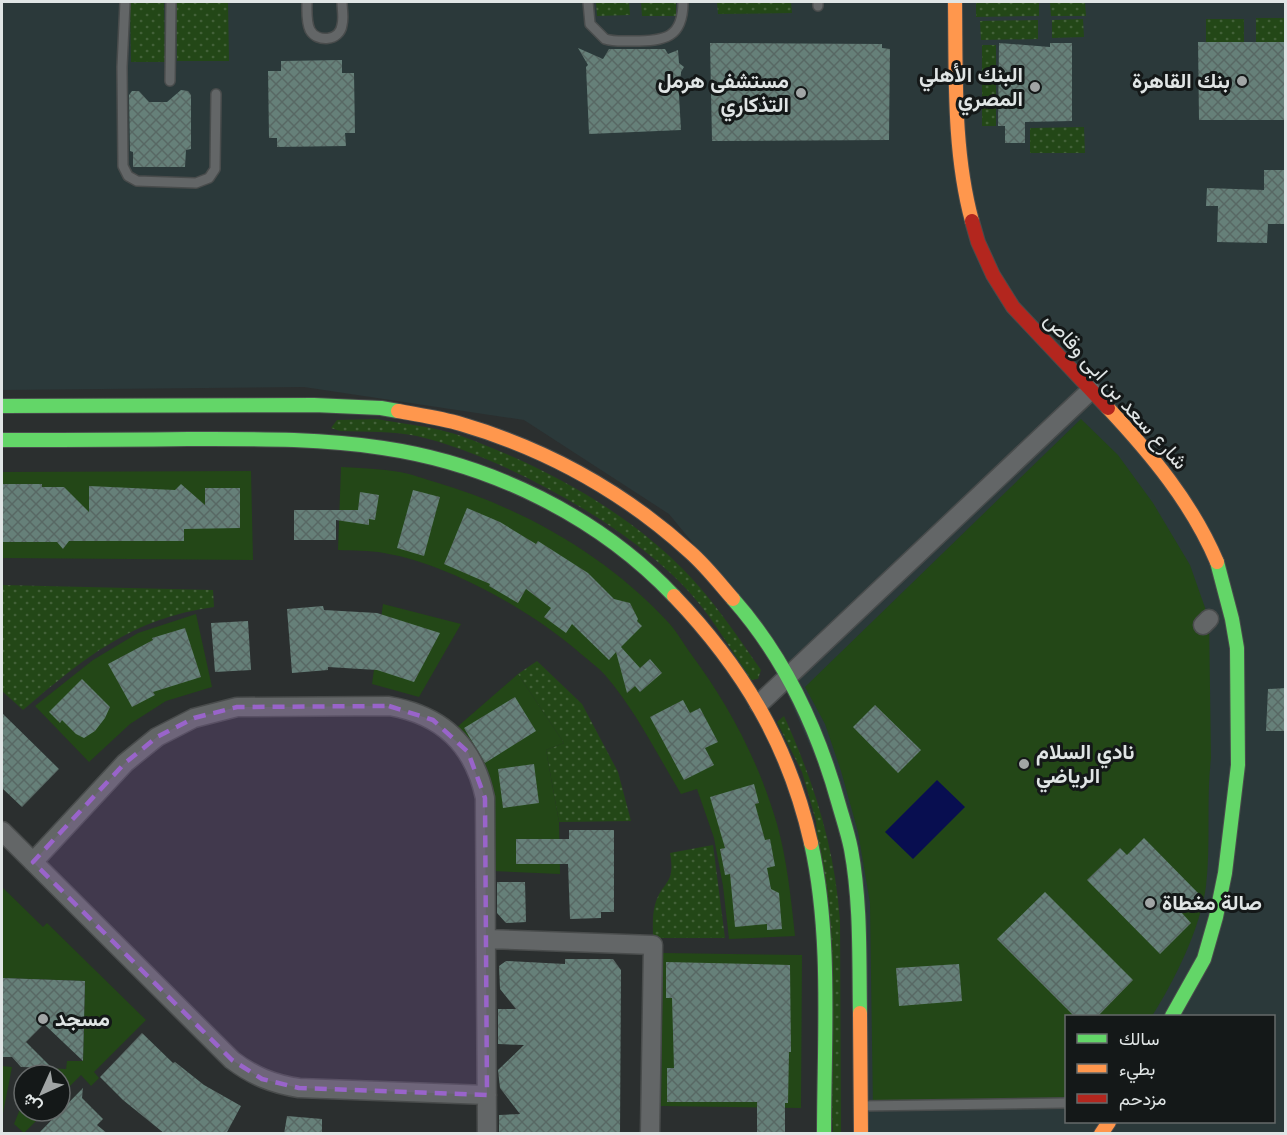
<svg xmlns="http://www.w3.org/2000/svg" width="1287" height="1135" font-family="'Varela Round',Vazirmatn,sans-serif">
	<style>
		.built { fill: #2b393a; fill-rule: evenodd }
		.grass { fill: url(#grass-dots) }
		.garden { fill: #234717 }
		.water { fill: #080e50 }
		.building { fill: url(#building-cross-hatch) }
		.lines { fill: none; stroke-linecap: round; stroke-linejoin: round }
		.lane-casing { stroke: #494c4c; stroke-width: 12 }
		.street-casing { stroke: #494c4c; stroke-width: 21 }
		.fast-casing { stroke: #494c4c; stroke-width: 16 }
		.slow-casing { stroke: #494c4c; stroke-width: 16 }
		.jam-casing { stroke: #494c4c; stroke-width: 16 }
		.lane { stroke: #636667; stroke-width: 9 }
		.street { stroke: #636667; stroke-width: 18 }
		.fast { stroke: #63d668; stroke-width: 14 }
		.slow { stroke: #ff974d; stroke-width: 14 }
		.jam { stroke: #b3261e; stroke-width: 14 }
		.marked { fill: #9964ca; fill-opacity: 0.2; stroke: #9964ca; stroke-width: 4.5; stroke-dasharray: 12 8; stroke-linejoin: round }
		.poi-dot { fill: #a1a5a5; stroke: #141818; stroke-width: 2 }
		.labels { text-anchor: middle; stroke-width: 6; stroke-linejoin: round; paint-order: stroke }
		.poi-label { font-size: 21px; font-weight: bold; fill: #e0e5e5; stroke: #141818; text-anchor: end }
		.street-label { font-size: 21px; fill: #e0e5e5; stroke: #141818 }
	</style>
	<defs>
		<pattern id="grass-dots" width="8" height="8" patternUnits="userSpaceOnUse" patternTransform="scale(1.5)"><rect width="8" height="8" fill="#234717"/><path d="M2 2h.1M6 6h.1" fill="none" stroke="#436139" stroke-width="1.8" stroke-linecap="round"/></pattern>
		<pattern id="building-cross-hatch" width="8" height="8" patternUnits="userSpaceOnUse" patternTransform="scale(1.5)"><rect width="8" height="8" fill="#668079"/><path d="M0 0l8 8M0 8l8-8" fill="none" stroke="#586864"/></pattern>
	</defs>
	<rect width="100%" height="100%" fill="#2b2f2f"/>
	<!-- built -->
	<path class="built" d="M 2,2 L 1285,2 L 1285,1133 L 862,1133 L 855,848 L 753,616 L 669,514 L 524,420 L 304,387 L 2,390 ZM 1066,1016 L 1274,1016 L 1274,1122 L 1066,1122 Z"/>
	<!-- grass -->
	<path class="grass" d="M 130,2 L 164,2 L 165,62 L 131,62 Z
		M 176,2 L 228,2 L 229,61 L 177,61 Z
		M 596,2 L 629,2 L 630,15 L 597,16 Z
		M 641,2 L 676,2 L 676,16 L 642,16 Z
		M 717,2 L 791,2 L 792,13 L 718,14 Z
		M 976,2 L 1039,2 L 1039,16 L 976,17 Z
		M 1050,2 L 1085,2 L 1086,16 L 1051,16 Z
		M 1256,18 L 1285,18 L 1285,42 L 1256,42 Z
		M 1083,19 L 1084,37 L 1052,38 L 1052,20 Z
		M 1206,19 L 1244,19 L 1244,42 L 1206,42 Z
		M 1038,20 L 1038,39 L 981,40 L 980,21 Z
		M 982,45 L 996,45 L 996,126 L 982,126 Z
		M 1084,127 L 1085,153 L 1030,153 L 1030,128 Z
		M 377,419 C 398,423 420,425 440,430 C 458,434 475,441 492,448 C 566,478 641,522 695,582 C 720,610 740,640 761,670 L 758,679 L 751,680 C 732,651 714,620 691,594 C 633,528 503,456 417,436 C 393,431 365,432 340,431 L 331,428 L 337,420 Z
		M 2,585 L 213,590 L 214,607 C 132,618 84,658 23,710 L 2,691 Z
		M 537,661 L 582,704 L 618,772 L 631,821 L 559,822 L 546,750 L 564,743 L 518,674 Z
		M 784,716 C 814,782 835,848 840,921 L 841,1133 L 833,1133 L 816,821 L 802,772 L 777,722 Z
		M 713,845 L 725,938 L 653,938 C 653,928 652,915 655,905 C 662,880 676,886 670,853 Z"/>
	<!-- garden -->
	<path class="garden" d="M 1081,419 L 1118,455 L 1153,503 L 1190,565 L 1209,619 L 1211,758 C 1206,800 1211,844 1206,886 C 1201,927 1174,982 1152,1016 L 1066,1016 L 1066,1108 L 873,1110 L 870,903 L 858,832 L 841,771 L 825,724 L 805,687 Z
		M 341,467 C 361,468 381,469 400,472 C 412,474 424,479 435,482 C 521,507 606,555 667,621 C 676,630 683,643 691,654 C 729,705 759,762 777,824 C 787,860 791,898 795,936 L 729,939 L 723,886 L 714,838 L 697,789 L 681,794 C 657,754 636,711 605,675 C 598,667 589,661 581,654 C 532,611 449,564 384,553 C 369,550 353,551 338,550 Z
		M 251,471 L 253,560 L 2,558 L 2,472 Z
		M 383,604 L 461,624 L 419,697 L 372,684 Z
		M 196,614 L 212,687 L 166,701 L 130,724 L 89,762 L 35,706 L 93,660 L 138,633 Z
		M 518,674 L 564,743 L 546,750 L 559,822 L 560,874 L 492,871 L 490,821 L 456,728 Z
		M 2,887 L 43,927 L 47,923 L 146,1020 L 94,1072 L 99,1078 L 91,1086 L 81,1075 L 60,1096 L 60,1075 L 37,1075 L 46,1068 L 66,1069 L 67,1061 L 83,1061 L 85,981 L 2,978 Z
		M 663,953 L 802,955 L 801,1108 L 661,1106 Z
		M 2,1066 L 12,1067 L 3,1113 L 2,1112 Z
		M 24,1099 L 24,1111 L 46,1111 L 24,1133 L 14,1124 Z"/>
	<!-- water -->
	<path class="water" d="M 937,780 L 965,807 L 913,859 L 885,832 Z"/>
	<!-- building -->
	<path class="building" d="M 1198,42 L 1286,42 L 1286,120 L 1199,120 Z
		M 710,43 L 882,44 L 882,48 L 890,49 L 889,140 L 712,141 Z
		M 999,43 L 1050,47 L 1050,43 L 1072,43 L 1072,121 L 1025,122 L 1025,143 L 1005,143 L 1005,126 L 998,126 Z
		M 578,48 L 603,59 L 609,49 L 665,49 L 668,54 L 678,50 L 679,63 L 684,67 L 681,72 L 681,76 L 678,78 L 681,130 L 589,134 L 586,67 L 588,65 Z
		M 342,60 L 342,73 L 354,73 L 355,133 L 345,133 L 346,146 L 277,147 L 277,138 L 269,138 L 268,71 L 281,71 L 281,61 Z
		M 181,90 L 188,91 L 191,95 L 191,149 L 186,150 L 185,167 L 133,167 L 133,152 L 130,151 L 129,95 L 132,91 L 139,91 L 149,102 L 167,102 Z
		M 1264,170 L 1286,170 L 1286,224 L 1268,224 L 1267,243 L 1217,242 L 1218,206 L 1206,206 L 1207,188 L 1264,190 Z
		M 2,484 L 42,484 L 42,487 L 64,487 L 89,512 L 89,486 L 175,490 L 181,484 L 205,505 L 205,488 L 240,488 L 240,528 L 184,529 L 184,541 L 69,541 L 63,549 L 57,542 L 2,542 Z
		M 413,490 L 440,497 L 424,556 L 397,548 Z
		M 360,492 L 379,495 L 375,520 L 369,519 L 369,525 L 336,520 L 336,540 L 294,540 L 294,510 L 358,510 Z
		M 467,508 L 500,522 L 536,544 L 538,541 L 588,573 L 614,599 L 630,603 L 638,619 L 637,621 L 642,626 L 621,647 L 640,668 L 650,659 L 662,673 L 640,692 L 635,686 L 627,693 L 616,652 L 609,660 L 572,624 L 566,633 L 544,617 L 551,608 L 526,589 L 518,603 L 489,586 L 490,584 L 444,564 Z
		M 323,606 L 324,610 L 377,613 L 440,633 L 414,682 L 377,670 L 328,667 L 328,670 L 292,673 L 287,609 Z
		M 248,621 L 251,670 L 215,672 L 211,623 Z
		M 185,628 L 201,677 L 153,692 L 155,695 L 132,707 L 108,664 L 153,640 L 152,638 Z
		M 82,679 L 110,707 L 105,718 L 95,731 L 84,738 L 76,734 L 62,720 L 60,723 L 49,712 Z
		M 1286,688 L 1286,731 L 1266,731 L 1268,689 Z
		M 515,697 L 536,731 L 485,763 L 464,728 Z
		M 683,700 L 690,713 L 700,708 L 718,742 L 705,748 L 714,765 L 684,780 L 650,717 Z
		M 875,705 L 921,750 L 898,773 L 853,727 Z
		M 2,713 L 59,769 L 22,807 L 2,788 Z
		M 534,764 L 539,803 L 503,808 L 498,769 Z
		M 754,784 L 759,803 L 755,804 L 765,840 L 770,839 L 775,866 L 767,868 L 771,889 L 779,893 L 782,929 L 767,930 L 767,924 L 735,927 L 730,874 L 725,875 L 720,849 L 725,848 L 710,797 Z
		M 569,830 L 614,830 L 614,912 L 601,912 L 601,918 L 570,919 L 568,864 L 516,864 L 516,839 L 569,839 Z
		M 1144,838 L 1199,894 L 1181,912 L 1191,923 L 1160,954 L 1087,880 L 1120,848 L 1127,855 Z
		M 497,882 L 525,882 L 526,922 L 506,923 L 497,913 Z
		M 1045,892 L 1133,980 L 1097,1017 L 1075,1017 L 997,939 Z
		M 565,959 L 613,959 L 621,970 L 620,1134 L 499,1134 L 499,1115 L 520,1114 L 500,1088 L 498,1070 L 524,1045 L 498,1044 L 498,1009 L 516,1009 L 500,989 L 499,966 L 506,961 L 565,964 Z
		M 666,962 L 790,965 L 791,1052 L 789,1052 L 788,1103 L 785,1103 L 785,1134 L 757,1134 L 757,1102 L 667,1102 L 667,1068 L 674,1068 L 672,998 L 666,998 Z
		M 959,964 L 962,1001 L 899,1006 L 896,968 Z
		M 2,978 L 85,981 L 83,1061 L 44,1024 L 26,1042 L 52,1068 L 21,1067 L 12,1057 L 2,1057 Z
		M 142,1033 L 173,1063 L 175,1062 L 204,1085 L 241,1106 L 226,1134 L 165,1134 L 123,1100 L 100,1077 Z
		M 83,1088 L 82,1098 L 103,1119 L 97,1125 L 108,1134 L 38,1134 Z
		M 287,1116 L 322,1119 L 322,1134 L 284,1134 Z"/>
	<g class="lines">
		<!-- lane casing -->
		<g class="lane-casing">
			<path id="lane" d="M 125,2 L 122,67 L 123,166 L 128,176 L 137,181 L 196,183 L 209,178 L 215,169 L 216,94
				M 307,2 C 307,10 306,22 310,30 C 317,43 340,41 342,25 C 344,18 342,9 342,2
				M 588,2 L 590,24 L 605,39 C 614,42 624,41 633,41 C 665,41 683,38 683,2
				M 818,6 L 818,2
				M 170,81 L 171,2
				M 860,1106 L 1065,1103"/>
		</g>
		<!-- street casing -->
		<g class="street-casing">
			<path id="street" d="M 1203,625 L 1209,619
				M 759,704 L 1091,390
				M 2,831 L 232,1060 C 253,1076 273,1084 299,1088 L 487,1095
				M 33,862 L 125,763 L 157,737 L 194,718 L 237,707 L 389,706 C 442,715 474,745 485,798 L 487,1134
				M 487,939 L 653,945 L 650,1134"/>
		</g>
		<!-- fast casing -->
		<g class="fast-casing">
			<path id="fast" d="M 2,406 L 314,405 L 381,408 L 398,411
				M 2,440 C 64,440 126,440 188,439 C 253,439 319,438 383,448 C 491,464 598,516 674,596
				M 733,599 C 786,659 818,729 839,805 C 843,819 848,834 851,849 C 861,903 859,959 860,1013
				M 811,843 C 832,936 824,1039 824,1134
				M 1172,1016 L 1204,959 L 1216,917 L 1225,873 L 1238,765 L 1237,648 L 1232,619 L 1217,562"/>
		</g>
		<!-- slow casing -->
		<g class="slow-casing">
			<path id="slow" d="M 955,2 C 956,75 953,151 972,221
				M 1108,408 C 1151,454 1192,503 1217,562
				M 398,411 C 419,415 441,418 461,424 C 546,449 624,492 690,552 C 706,566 719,583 733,599
				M 674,596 C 743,668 789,745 811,843
				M 860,1013 L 861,1134
				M 1101,1134 L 1109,1122"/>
		</g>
		<!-- jam casing -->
		<g class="jam-casing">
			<path id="jam" d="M 972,221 L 978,242 L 993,275 L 1013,307 L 1108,408"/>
		</g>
		<!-- lane -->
		<use href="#lane" class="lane"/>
		<!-- street -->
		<use href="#street" class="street"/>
		<!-- fast -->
		<use href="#fast" class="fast"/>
		<!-- slow -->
		<use href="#slow" class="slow"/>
		<!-- jam -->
		<use href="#jam" class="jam"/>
	</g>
	<!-- marked area -->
	<path class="marked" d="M 389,706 L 433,720 L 468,752 L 485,798 L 487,1095 L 299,1088 L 262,1079 L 232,1060 L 33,862 L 125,763 L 157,737 L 194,718 L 237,707 Z"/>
	<!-- markers -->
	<g class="poi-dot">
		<circle cx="1242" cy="81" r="6"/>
		<circle cx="1035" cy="87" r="6"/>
		<circle cx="801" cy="93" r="6"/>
		<circle cx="1024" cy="764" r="6"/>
		<circle cx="1150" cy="903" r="6"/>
		<circle cx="43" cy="1019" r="6"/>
	</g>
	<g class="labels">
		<!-- poi labels -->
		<g class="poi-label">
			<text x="1023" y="82">البنك الأهلي<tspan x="1023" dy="24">المصري</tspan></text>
			<text x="789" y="88">مستشفى هرمل<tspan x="789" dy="24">التذكاري</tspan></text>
			<text x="1230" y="88">بنك القاهرة</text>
			<text x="1036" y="759" text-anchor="start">نادي السلام<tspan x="1036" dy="24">الرياضي</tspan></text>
			<text x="1162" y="910" text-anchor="start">صالة مغطاة</text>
			<text x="55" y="1026" text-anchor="start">مسجد</text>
		</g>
		<!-- street labels -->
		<g class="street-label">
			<text transform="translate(1116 391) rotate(48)" y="7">شارع سعد بن ابى وقاص</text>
		</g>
	</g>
	<!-- border -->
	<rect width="1287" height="1135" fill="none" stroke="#e0e5e5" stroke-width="6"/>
	<!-- legend -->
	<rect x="1065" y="1015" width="210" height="108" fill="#141818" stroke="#666a6a" stroke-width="1.5"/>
	<rect x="1077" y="1034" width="30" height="9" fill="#63d668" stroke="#666a6a" stroke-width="1.5"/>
	<text x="1119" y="1045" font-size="18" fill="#e0e5e5">سالك</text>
	<rect x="1077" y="1064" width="30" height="9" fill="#ff974d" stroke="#666a6a" stroke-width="1.5"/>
	<text x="1119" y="1075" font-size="18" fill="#e0e5e5">بطيء</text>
	<rect x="1077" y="1094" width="30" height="9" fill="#b3261e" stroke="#666a6a" stroke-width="1.5"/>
	<text x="1119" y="1105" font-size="18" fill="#e0e5e5">مزدحم</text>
	<!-- north arrow -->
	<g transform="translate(42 1093) rotate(225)"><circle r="28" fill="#141818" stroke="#666a6a" stroke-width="1.5"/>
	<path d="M0-4.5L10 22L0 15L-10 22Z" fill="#a1a5a5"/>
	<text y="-9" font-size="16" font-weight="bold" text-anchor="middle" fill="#e0e5e5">ش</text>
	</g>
</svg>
